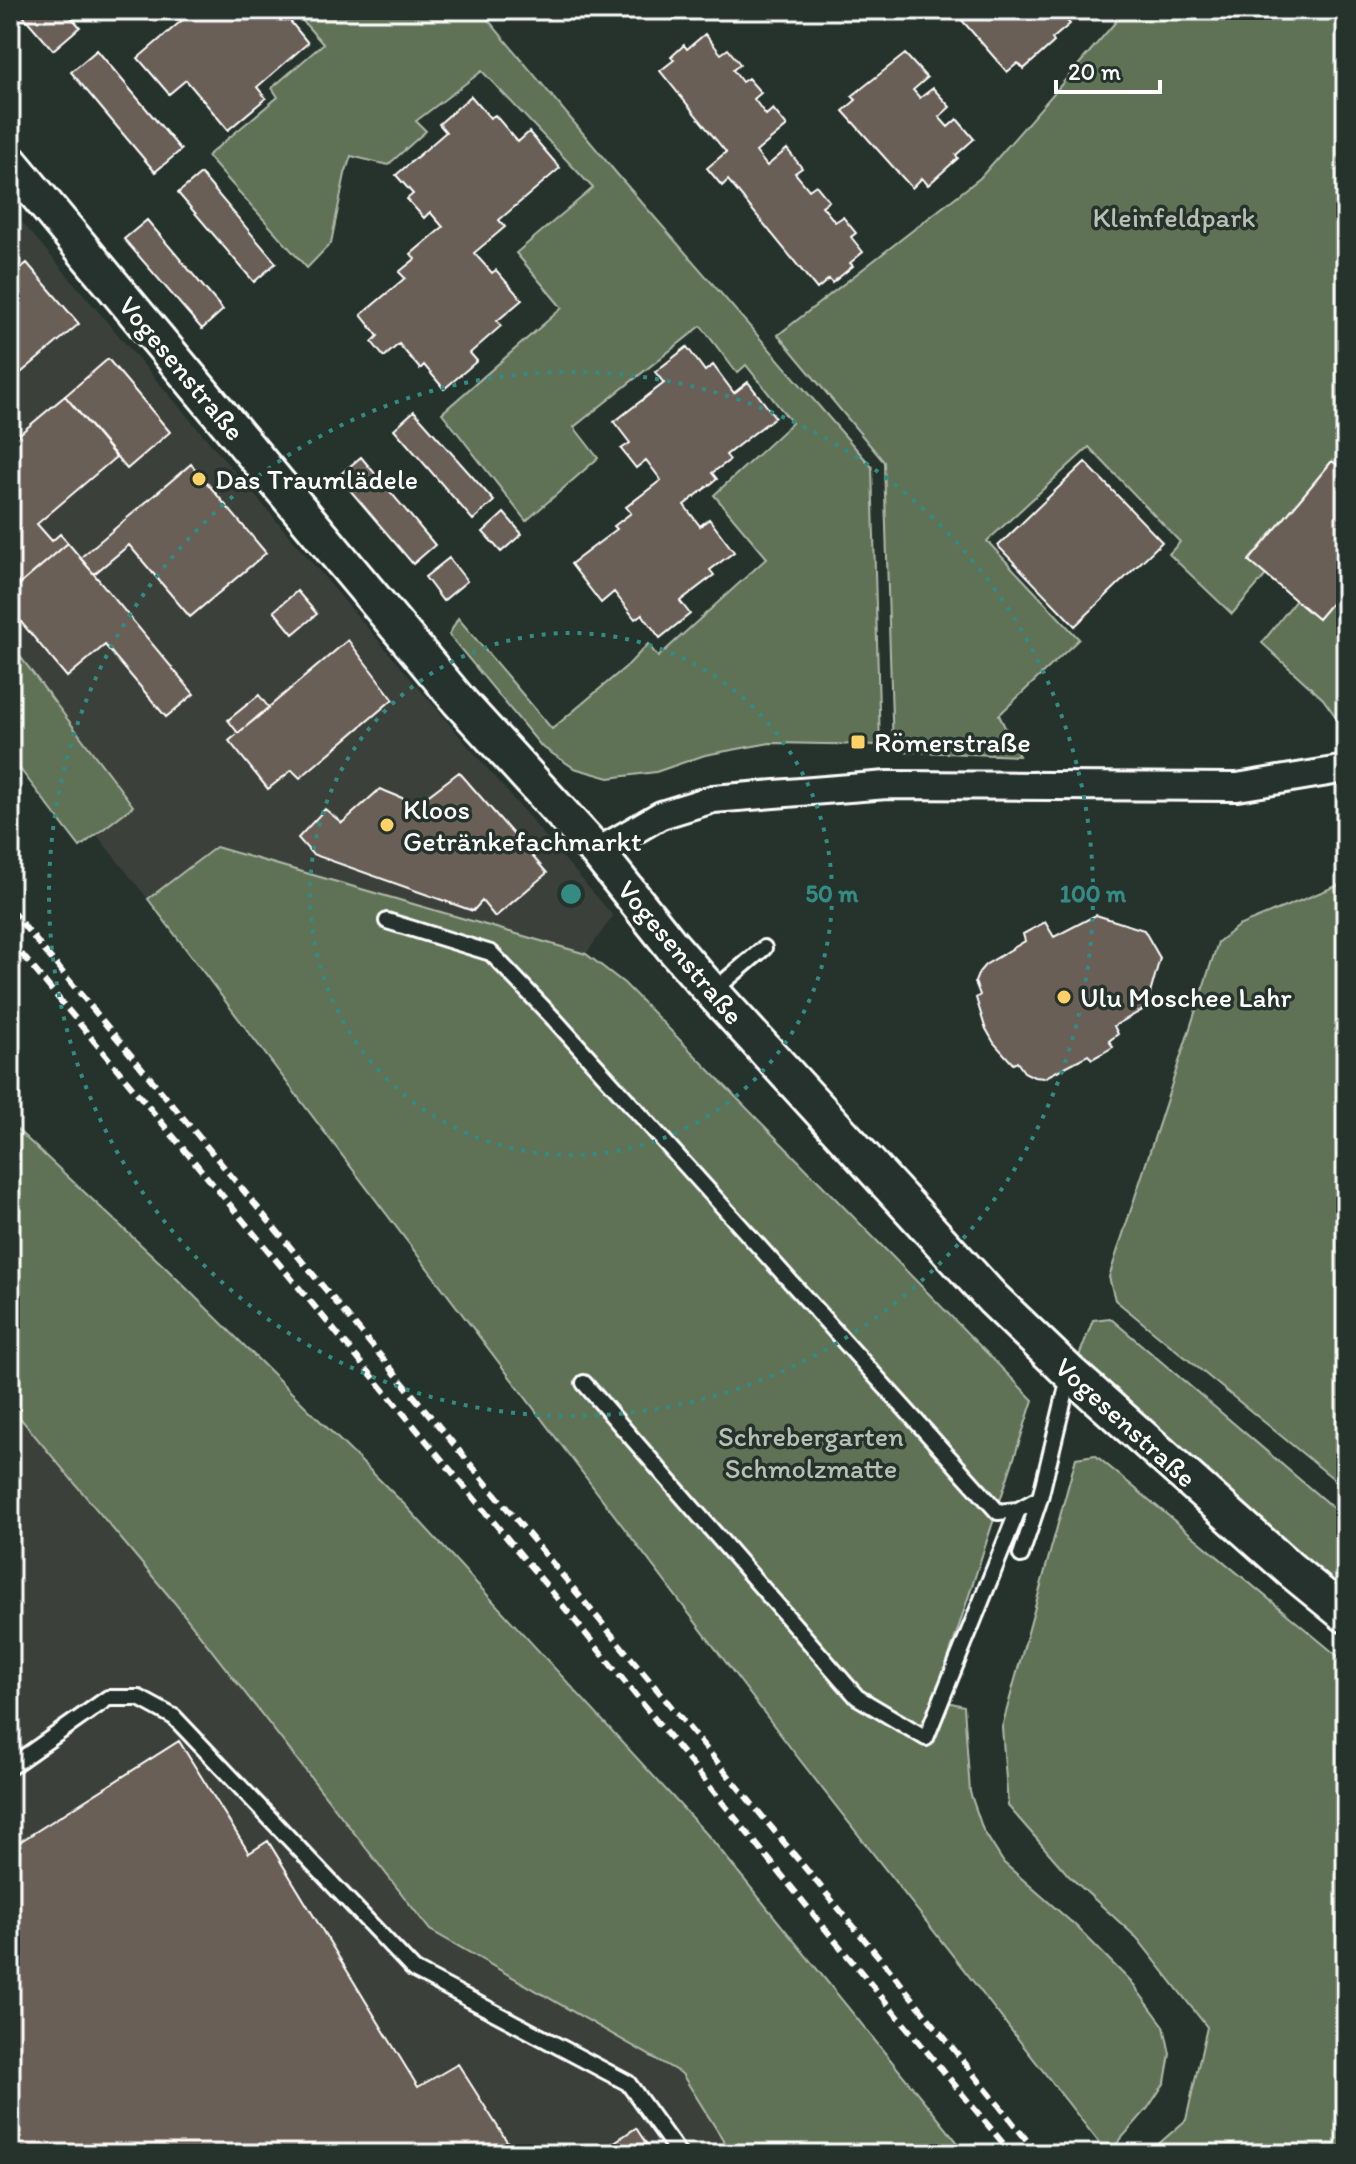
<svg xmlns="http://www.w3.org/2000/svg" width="1356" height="2164" font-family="Itim,sans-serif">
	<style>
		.built { fill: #3b403a }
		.green { fill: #607255; stroke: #b0b8aa; stroke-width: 2 }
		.building { fill: #6b5f57; stroke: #fff; stroke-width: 2 }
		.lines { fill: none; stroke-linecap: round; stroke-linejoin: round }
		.service-casing { stroke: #fff; stroke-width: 20 }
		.minor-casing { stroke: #fff; stroke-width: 32 }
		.tertiary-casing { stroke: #fff; stroke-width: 40 }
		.service { stroke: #26332d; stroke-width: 14 }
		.minor { stroke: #26332d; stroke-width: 26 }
		.tertiary { stroke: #26332d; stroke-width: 34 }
		.rail { stroke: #fff; stroke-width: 6; stroke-dasharray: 12 6; stroke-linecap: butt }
		.ring { fill: none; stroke: #338b84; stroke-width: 4; stroke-dasharray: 4 8 }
		.poi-dot { fill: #ffd166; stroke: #26332d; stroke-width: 3 }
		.labels { text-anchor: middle; stroke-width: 7; stroke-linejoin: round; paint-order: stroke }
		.park-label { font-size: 28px; fill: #b7c0b2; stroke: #26332d }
		.street-label { font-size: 28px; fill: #fff; stroke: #26332d }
		.poi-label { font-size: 28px; fill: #fff; stroke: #26332d; text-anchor: start }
		.centre { fill: #338b84; stroke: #26332d; stroke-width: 4 }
		.ring-label { font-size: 24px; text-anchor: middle; font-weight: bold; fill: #338b84; stroke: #26332d; stroke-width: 7; stroke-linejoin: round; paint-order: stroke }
	</style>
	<rect width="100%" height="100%" fill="#26332d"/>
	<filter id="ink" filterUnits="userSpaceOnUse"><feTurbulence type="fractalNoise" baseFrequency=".0125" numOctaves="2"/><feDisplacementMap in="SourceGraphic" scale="16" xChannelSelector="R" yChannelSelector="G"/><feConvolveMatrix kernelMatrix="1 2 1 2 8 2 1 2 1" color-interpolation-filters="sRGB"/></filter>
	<g filter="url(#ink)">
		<!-- built -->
		<path class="built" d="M 10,208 L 613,916 L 586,954 L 216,847 L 148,899 L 96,834 L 133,806 L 10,643 Z
			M 10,1406 L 174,1602 L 430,1930 L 682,2074 L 732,2154 L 10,2154 Z"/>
		<!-- green -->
		<path class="green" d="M 293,10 L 480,10 L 617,174 L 872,467 L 880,745 L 770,743 L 705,755 L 656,772 L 609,778 L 574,768 L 541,746 L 449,635 L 458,618 L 552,729 L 628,665 L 648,644 L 658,657 L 767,558 L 714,495 L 792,423 L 746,365 L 737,373 L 701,326 L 574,427 L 598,458 L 526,521 L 442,413 L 562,308 L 516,253 L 593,188 L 482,71 L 416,121 L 426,131 L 388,165 L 351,156 L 345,174 L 331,243 L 307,268 L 207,156 L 278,97 L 272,88 L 323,44 Z
			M 1126,10 L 1346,10 L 1346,472 L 1332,461 L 1249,560 L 1266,575 L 1232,614 L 1169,554 L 1180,542 L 1089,447 L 987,541 L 1079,639 L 999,715 L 1019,756 L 893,751 L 884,462 L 778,335 L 980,178 Z
			M 1346,586 L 1346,731 L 1323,699 L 1262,643 L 1296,600 L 1318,619 Z
			M 10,643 L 133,806 L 80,847 L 10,756 Z
			M 216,847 L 586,954 L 624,983 L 1033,1400 L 935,1699 L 964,1706 L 970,1792 L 983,1830 L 1004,1863 L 1077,1927 L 1131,1982 L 1164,2026 L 1170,2054 L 1165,2082 L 1148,2108 L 1108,2154 L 796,1755 L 148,899 Z
			M 1346,882 L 1346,1489 L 1115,1300 L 1109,1277 L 1218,942 L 1238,926 Z
			M 10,1123 L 167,1269 L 404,1504 L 713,1841 L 967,2154 L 732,2154 L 682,2074 L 430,1930 L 174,1602 L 10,1406 Z
			M 1110,1318 L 1346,1519 L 1346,1593 L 1302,1557 L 1079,1356 L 1093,1320 Z
			M 1095,1455 L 1346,1663 L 1346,2154 L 1147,2154 L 1186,2120 L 1207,2027 L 1137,1938 L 1069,1876 L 1008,1806 L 1002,1727 L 1076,1458 Z"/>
		<!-- building -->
		<path class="building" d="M 18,10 L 65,10 L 80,27 L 53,50 Z
			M 194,10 L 281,10 L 308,43 L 257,87 L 266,98 L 228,130 L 186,80 L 169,94 L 138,58 Z
			M 953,10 L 1058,10 L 1070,24 L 1052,39 L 1054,42 L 1024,69 L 1018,63 L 1007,72 Z
			M 705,34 L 721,54 L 728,49 L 740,64 L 733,70 L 742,82 L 748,78 L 761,93 L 754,99 L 766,115 L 773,109 L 787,126 L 756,152 L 767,166 L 787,149 L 802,168 L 795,173 L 809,190 L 816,185 L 829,201 L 822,206 L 835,222 L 843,217 L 856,233 L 851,237 L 863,252 L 850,263 L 853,266 L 832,283 L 829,279 L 817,289 L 728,180 L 722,186 L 707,168 L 726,152 L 660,71 L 674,60 L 671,57 L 684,45 L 687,49 Z
			M 97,50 L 181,150 L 155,172 L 71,72 Z
			M 905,54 L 927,78 L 913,90 L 920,98 L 933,88 L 950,107 L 939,117 L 948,127 L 957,119 L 974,139 L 956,155 L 958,158 L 928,185 L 922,178 L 912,188 L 843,111 L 856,100 L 852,96 Z
			M 471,96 L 490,118 L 495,115 L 518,142 L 529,132 L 560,168 L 499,220 L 505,227 L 474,253 L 492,273 L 496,270 L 522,300 L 497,321 L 501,326 L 470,353 L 477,361 L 444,389 L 424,365 L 420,369 L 399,344 L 384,357 L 372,342 L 378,336 L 361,315 L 405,278 L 399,272 L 415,259 L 411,254 L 443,227 L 430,212 L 424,218 L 407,199 L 413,194 L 396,175 L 446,132 L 439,124 Z
			M 201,174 L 276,263 L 254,282 L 178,193 Z
			M 147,220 L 223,310 L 202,329 L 124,239 Z
			M 27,263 L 79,324 L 10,382 L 10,277 Z
			M 687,347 L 705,371 L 713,365 L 734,393 L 748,382 L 775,417 L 726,455 L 730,460 L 712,473 L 717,479 L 684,505 L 700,526 L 709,519 L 734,552 L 710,570 L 714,575 L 680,601 L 690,614 L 660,638 L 642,614 L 635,619 L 614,592 L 601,603 L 571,564 L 617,529 L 614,526 L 631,513 L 626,507 L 661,480 L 646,460 L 636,468 L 621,449 L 630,443 L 614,422 L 664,383 L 655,372 Z
			M 108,359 L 170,432 L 127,469 L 65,396 Z
			M 65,396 L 116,457 L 37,524 L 52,541 L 60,534 L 68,543 L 20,584 L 10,573 L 10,442 Z
			M 414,411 L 494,501 L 473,520 L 394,429 Z
			M 361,457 L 435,545 L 413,564 L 338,476 Z
			M 1332,461 L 1346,472 L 1346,586 L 1318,619 L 1249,561 Z
			M 1085,462 L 1162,542 L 1075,626 L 998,546 Z
			M 191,464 L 266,553 L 190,617 L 129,545 L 94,574 L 80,558 Z
			M 504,513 L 522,534 L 501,552 L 483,532 Z
			M 68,543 L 194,694 L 166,717 L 105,645 L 67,677 L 10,609 L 10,593 Z
			M 449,558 L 467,581 L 443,601 L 425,577 Z
			M 297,591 L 317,614 L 293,634 L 274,611 Z
			M 348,640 L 393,699 L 300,778 L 292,770 L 268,789 L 229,741 Z
			M 259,695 L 269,708 L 238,733 L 228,720 Z
			M 459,772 L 547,873 L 495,917 L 482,901 L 473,911 L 312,854 L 298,838 L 325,809 L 342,823 L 380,789 L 417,804 Z
			M 1096,915 L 1144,930 L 1160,958 L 1146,1008 L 1114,1026 L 1118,1034 L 1109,1041 L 1113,1047 L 1103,1053 L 1092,1059 L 1088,1055 L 1044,1078 L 1034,1077 L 1024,1072 L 1017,1062 L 1013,1064 L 994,1043 L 985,1027 L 976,998 L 980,995 L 975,982 L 979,972 L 985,965 L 1025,941 L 1023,934 L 1045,922 L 1054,937 Z
			M 179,1741 L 249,1853 L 268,1841 L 418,2087 L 458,2064 L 515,2154 L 10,2154 L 10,1848 Z
			M 636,2128 L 653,2154 L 596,2154 Z"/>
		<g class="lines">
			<!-- service casing -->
			<g class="service-casing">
				<path id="service" d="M 387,921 L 491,953 L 554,1019 L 998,1512 L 1018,1510
					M 712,992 L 764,948
					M 584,1383 L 857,1697 L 926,1738 L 1018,1510 L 1040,1498
					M 1021,1555 L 1040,1498 L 1070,1374
					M 10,1767 L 108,1698 L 139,1698 L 174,1717 L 414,1970 L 628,2083 L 679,2154"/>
			</g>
			<!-- minor casing -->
			<g class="minor-casing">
				<path id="minor" d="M 597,852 L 661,815 L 713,799 L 887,785 L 1237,787 L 1346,769"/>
			</g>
			<!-- tertiary casing -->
			<g class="tertiary-casing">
				<path id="tertiary" d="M 10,162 L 459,701 L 597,852 L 671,945 L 712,992 L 993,1299 L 1070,1373 L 1291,1570 L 1346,1615"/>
			</g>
			<!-- service -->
			<use href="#service" class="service"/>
			<!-- minor -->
			<use href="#minor" class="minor"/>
			<!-- tertiary -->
			<use href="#tertiary" class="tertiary"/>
			<!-- rail -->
			<path class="rail" d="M 10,909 L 893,1974 L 1038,2154
				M 10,940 L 551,1591 L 831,1936 L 1012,2154"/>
		</g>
	</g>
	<!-- distance rings -->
	<g class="ring">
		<circle cx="571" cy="894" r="261"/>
		<circle cx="571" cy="894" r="522"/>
	</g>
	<!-- markers -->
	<g class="poi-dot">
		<circle cx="199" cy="479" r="8"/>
		<rect x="850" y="734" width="16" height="16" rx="4"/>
		<circle cx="387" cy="825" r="8"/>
		<circle cx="1064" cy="997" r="8"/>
	</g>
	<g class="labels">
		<!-- park labels -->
		<g class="park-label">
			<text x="1174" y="227">Kleinfeldpark</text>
			<text x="811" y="1446">Schrebergarten<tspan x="811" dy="32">Schmolzmatte</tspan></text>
		</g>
		<!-- street labels -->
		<g class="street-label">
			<text transform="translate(182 368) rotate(50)" y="10">Vogesenstraße</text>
			<text transform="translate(681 952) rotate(50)" y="10">Vogesenstraße</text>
			<text transform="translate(1126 1422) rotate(42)" y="10">Vogesenstraße</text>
		</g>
		<!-- poi labels -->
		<g class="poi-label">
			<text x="215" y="489">Das Traumlädele</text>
			<text x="874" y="752">Römerstraße</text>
			<text x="403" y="819">Kloos<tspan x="403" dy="32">Getränkefachmarkt</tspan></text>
			<text x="1080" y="1007">Ulu Moschee Lahr</text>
		</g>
	</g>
	<circle cx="571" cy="894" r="12" class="centre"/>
	<g class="ring-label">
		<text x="832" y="902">50 m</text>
		<text x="1093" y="902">100 m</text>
	</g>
	<!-- margin -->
	<rect width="1356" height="2164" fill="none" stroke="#26332d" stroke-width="40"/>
	<rect x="20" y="20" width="1316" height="2124" fill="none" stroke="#fff" stroke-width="3" filter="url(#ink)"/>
	<!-- scale -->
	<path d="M1056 80v12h104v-12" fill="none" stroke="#ffffff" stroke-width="4"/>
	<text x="1068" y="80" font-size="24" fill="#ffffff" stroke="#26332d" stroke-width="6" paint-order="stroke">20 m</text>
</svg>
